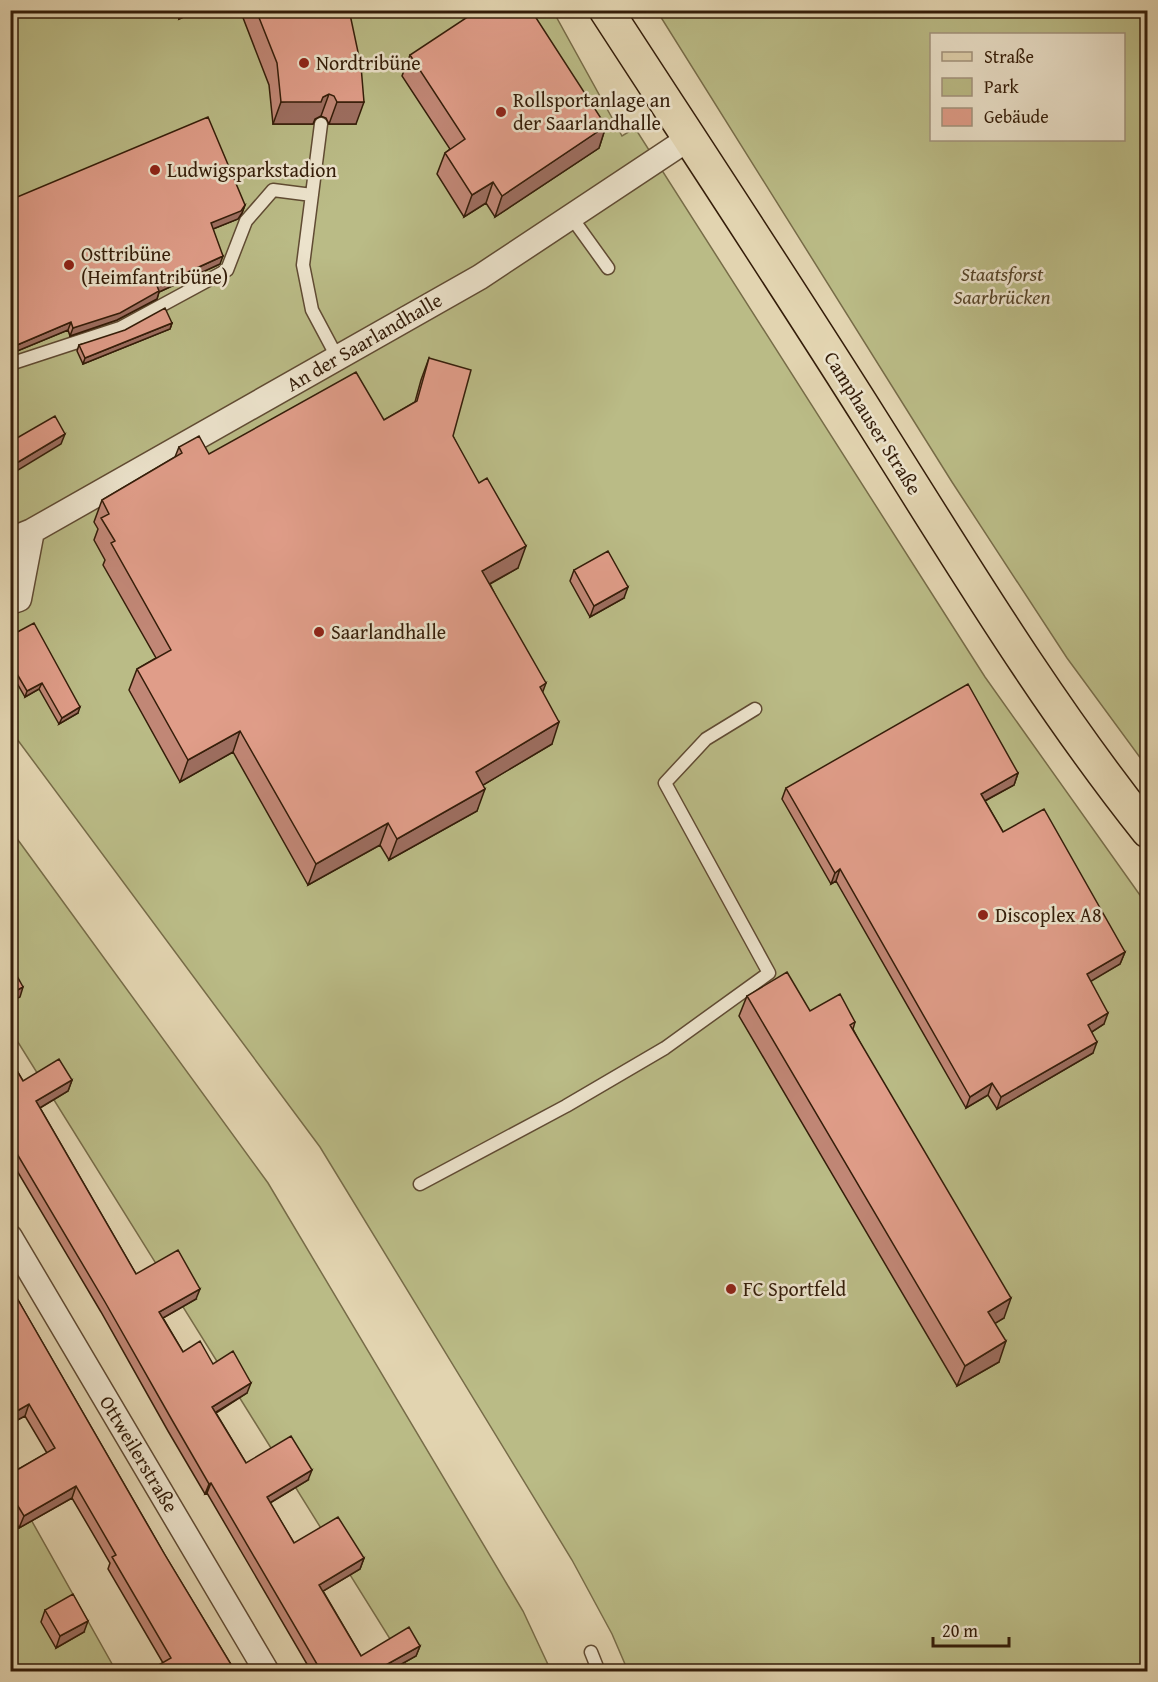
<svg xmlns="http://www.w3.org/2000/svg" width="1158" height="1682" font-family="'Gentium Book Plus',serif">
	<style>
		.green { fill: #babb86; stroke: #776c48; stroke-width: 1.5; fill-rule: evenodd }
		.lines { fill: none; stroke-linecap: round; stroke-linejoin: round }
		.lane-casing { stroke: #604b33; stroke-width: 15 }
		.street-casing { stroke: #604b33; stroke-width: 27 }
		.primary-casing { stroke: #341d09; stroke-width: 36 }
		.lane { stroke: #ece3cc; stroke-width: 12 }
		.street { stroke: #ece3cc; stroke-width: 24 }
		.primary { stroke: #e2d4b0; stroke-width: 33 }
		.wall { fill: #c18776; stroke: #341d09; stroke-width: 1.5 }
		.shaded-wall { fill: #9d6e60; stroke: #341d09; stroke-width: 1.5 }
		.building { fill: #e09d89; stroke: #341d09; stroke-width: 1.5 }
		.poi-dot { fill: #8f2418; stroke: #ece3cc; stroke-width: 2 }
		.labels { text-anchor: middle; stroke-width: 5; stroke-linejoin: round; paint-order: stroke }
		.poi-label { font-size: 20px; fill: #341d09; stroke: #ece3cc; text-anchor: start }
		.park-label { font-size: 20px; font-style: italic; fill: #564428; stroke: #ece3cc }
		.street-label { font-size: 20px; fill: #341d09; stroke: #ece3cc }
	</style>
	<rect width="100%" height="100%" fill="#e2d4b0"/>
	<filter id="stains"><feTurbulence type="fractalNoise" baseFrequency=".00333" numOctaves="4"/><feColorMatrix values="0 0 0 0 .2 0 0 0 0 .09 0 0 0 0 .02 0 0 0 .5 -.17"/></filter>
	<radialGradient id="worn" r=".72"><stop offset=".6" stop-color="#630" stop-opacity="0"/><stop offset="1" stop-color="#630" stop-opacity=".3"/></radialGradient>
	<!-- green -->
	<path class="green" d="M 11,11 L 553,11 L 622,136 L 635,128 L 985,677 L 1147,905 L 1147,1671 L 628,1671 L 612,1634 L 572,1560 L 320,1147 L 11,731 Z
		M 657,11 L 1147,11 L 1147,767 L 1067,658 L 952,482 ZM 932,34 L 1124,34 L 1124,140 L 932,140 Z
		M 10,829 L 268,1183 L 523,1611 L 551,1671 L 410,1671 L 11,1031 Z
		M 11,1484 L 116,1671 L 11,1671 Z"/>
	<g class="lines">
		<!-- lane casing -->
		<g class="lane-casing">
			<path id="lane" d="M 321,124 L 303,265 L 312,310 L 337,357
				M 572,218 L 608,268
				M 10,364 L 120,328 L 227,270 L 246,221 L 273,190 L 312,195
				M 420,1184 L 566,1106 L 665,1048 L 769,973 L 665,783 L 706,739 L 755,709
				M 591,1652 L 599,1672"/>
		</g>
		<!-- street casing -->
		<g class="street-casing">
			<path id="street" d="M 10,540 L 32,531 L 480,277 L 688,139
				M 10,602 L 19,599 L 32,531
				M 10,1237 L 267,1672"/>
		</g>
		<!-- primary casing -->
		<g class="primary-casing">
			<path id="primary" d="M 606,10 C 695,147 785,283 872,421 C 960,560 1045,702 1148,831"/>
		</g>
		<!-- lane -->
		<use href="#lane" class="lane"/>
		<!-- street -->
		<use href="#street" class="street"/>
		<!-- primary -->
		<use href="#primary" class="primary"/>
	</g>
	<!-- wall -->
	<path class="wall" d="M 176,10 L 199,10 L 179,19 Z
		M 240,10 L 348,10 L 356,124 L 329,124 L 326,118 L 321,116 L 315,119 L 313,124 L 273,124 L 269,85 Z
		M 410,55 L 606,126 L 599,148 L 495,217 L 486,203 L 464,217 L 437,174 L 445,153 L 450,149 L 402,76 Z
		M 245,205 L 242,213 L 238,219 L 213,229 L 220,264 L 159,292 L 157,299 L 117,320 L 70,336 L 68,330 L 10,354 Z
		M 172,323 L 170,329 L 83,364 L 77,351 L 79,345 Z
		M 429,358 L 453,436 L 518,568 L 490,584 L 542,692 L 552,744 L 483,785 L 477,811 L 389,860 L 380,845 L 308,885 L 233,752 L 180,782 L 129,690 L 137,669 L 156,658 L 103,565 L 105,560 L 94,540 L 98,529 L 94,522 L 102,500 L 175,457 L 179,447 L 209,454 L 384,420 L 415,402 L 421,380 Z
		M 574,570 L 624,598 L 590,617 L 570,581 Z
		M 10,636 L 78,713 L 59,724 L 39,689 L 25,697 L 10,671 Z
		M 1018,773 L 1014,785 L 985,801 L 1003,832 L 1125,952 L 1120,964 L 1090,981 L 1104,1024 L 1092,1032 L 1093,1053 L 997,1109 L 988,1095 L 966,1108 L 836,881 L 831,884 L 782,799 L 786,788 Z
		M 747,996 L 855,1022 L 853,1029 L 1004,1318 L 995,1323 L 999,1362 L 957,1386 L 739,1016 Z
		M 10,1059 L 23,1081 L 72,1080 L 68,1091 L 40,1108 L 136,1274 L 196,1299 L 163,1318 L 183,1352 L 213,1364 L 247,1393 L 216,1413 L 246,1463 L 308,1480 L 270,1503 L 294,1543 L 364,1558 L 360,1569 L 323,1591 L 361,1656 L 420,1646 L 416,1656 L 389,1671 L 311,1671 L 207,1493 L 205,1494 L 168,1431 L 101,1312 L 10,1159 Z
		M 10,1286 L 165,1555 L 235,1671 L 163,1663 L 108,1569 L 110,1563 L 72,1498 L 19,1528 L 10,1513 L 10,1474 L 47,1453 L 25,1416 L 10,1424 Z
		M 45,1610 L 84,1632 L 56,1648 L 41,1622 Z"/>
	<!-- shaded-wall -->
	<path class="shaded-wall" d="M 182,10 L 199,10 L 179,19 Z
		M 329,94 L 321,116 L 315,119 L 313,124 L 273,124 L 281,102 L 323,97 Z
		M 337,102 L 364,102 L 356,124 L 329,124 Z
		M 606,126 L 599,148 L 495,217 L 502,196 Z
		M 493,182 L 486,203 L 464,217 L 472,195 Z
		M 245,205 L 242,213 L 238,219 L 208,231 L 211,223 Z
		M 223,256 L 220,264 L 159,292 L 157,299 L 117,320 L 70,336 L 73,328 L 157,286 Z
		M 71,322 L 68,330 L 10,354 L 10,348 Z
		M 172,323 L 170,329 L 83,364 L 85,358 Z
		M 65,434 L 61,444 L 10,475 L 10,467 Z
		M 526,546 L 518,568 L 475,592 L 482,571 Z
		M 628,587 L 624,598 L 590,617 L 594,606 Z
		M 42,683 L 39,689 L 25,697 L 27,691 Z
		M 546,683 L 538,705 L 540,687 Z
		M 80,707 L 78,713 L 59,724 L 62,718 Z
		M 559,722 L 552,744 L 468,794 L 476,772 Z
		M 240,731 L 233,752 L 180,782 L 188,760 Z
		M 1018,773 L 1014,785 L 977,805 L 981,794 Z
		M 485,789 L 477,811 L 389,860 L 397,839 Z
		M 388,823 L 380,845 L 308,885 L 316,864 Z
		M 840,869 L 836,881 L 831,884 L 835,873 Z
		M 1125,952 L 1120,964 L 1083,986 L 1087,974 Z
		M 23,987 L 20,997 L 10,1002 L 10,994 Z
		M 1108,1013 L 1104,1024 L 1084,1037 L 1088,1025 Z
		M 1097,1042 L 1093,1053 L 997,1109 L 1001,1097 Z
		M 72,1080 L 68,1091 L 33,1112 L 36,1101 Z
		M 992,1083 L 988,1095 L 966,1108 L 970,1097 Z
		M 200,1289 L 196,1299 L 156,1322 L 159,1312 Z
		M 1011,1298 L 1004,1318 L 981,1332 L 988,1312 Z
		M 1006,1341 L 999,1362 L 957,1386 L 965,1366 Z
		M 251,1383 L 247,1393 L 208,1417 L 212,1407 Z
		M 29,1404 L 25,1416 L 10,1424 L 10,1415 Z
		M 312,1470 L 308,1480 L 263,1507 L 267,1497 Z
		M 211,1483 L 207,1493 L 205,1494 L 209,1484 Z
		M 76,1486 L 72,1498 L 19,1528 L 24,1516 Z
		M 364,1558 L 360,1569 L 315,1596 L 319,1585 Z
		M 88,1621 L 84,1632 L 56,1648 L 60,1636 Z
		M 420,1646 L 416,1656 L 389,1671 L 375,1671 Z"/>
	<!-- building -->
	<path class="building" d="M 256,10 L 348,10 L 351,19 L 361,66 L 364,102 L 337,102 L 334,96 L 329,94 L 323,97 L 321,102 L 281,102 L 277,63 Z
		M 478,10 L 531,10 L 606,126 L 502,196 L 493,182 L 472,195 L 445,153 L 465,139 L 410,55 Z
		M 208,117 L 245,205 L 241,211 L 211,223 L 223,256 L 157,286 L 159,291 L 120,313 L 73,328 L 71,322 L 10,348 L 10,200 Z
		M 165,308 L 172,323 L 85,358 L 79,345 L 125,330 Z
		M 429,358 L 471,370 L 453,436 L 479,483 L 487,478 L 526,546 L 482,571 L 546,683 L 540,687 L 559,722 L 476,772 L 485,789 L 397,839 L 388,823 L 316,864 L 240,731 L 188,760 L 137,669 L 171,650 L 111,543 L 115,541 L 101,518 L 109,514 L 102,500 L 182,453 L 179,447 L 199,436 L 209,454 L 356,372 L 384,420 L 417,401 Z
		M 55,416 L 65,434 L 10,467 L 10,442 Z
		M 608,551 L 628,587 L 594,606 L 574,570 Z
		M 34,623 L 80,707 L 62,718 L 42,683 L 27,691 L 10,662 L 10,636 Z
		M 968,684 L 1018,773 L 981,794 L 1003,832 L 1044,809 L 1125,952 L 1087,974 L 1108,1013 L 1088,1025 L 1097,1042 L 1001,1097 L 992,1083 L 970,1097 L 840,869 L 835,873 L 786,788 Z
		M 10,967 L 12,967 L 23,987 L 10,994 Z
		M 787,972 L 810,1011 L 840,994 L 855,1022 L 850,1025 L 1011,1298 L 988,1312 L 1006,1341 L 965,1366 L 747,996 Z
		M 10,1059 L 23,1081 L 59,1059 L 72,1080 L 36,1101 L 136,1274 L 178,1250 L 200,1289 L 159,1312 L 183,1352 L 200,1341 L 213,1364 L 233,1351 L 251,1383 L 212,1407 L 246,1463 L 291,1436 L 312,1470 L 267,1497 L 294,1543 L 338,1517 L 364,1558 L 319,1585 L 361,1656 L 409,1627 L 420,1646 L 375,1671 L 321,1671 L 211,1483 L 209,1484 L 172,1420 L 105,1302 L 10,1142 Z
		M 10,1286 L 165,1555 L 235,1671 L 148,1671 L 171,1658 L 112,1557 L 116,1555 L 76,1486 L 24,1516 L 10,1493 L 10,1474 L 55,1448 L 29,1404 L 10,1415 L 10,1385 L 16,1381 L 10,1371 Z
		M 73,1594 L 88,1621 L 60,1636 L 45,1610 Z"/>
	<!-- markers -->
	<g class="poi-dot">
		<circle cx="304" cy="63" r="6"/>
		<circle cx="501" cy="112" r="6"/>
		<circle cx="155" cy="170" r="6"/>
		<circle cx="69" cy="265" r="6"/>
		<circle cx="319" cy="632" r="6"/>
		<circle cx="983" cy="915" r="6"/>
		<circle cx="731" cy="1289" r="6"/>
	</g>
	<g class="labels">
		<!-- poi labels -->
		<g class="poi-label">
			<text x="316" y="70">Nordtribüne</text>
			<text x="513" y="107">Rollsportanlage an<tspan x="513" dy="23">der Saarlandhalle</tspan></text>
			<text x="167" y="177">Ludwigsparkstadion</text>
			<text x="81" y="261">Osttribüne<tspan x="81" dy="23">(Heimfantribüne)</tspan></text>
			<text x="331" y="639">Saarlandhalle</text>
			<text x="995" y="922">Discoplex A8</text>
			<text x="743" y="1296">FC Sportfeld</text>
		</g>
		<!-- park labels -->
		<g class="park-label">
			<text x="1002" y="281">Staatsforst<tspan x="1002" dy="23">Saarbrücken</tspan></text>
		</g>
		<!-- street labels -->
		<g class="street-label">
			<text transform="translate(364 342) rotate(-30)" y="7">An der Saarlandhalle</text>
			<text transform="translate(873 423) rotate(58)" y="7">Camphauser Straße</text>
			<text transform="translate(139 1454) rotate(59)" y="7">Ottweilerstraße</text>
		</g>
	</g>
	<!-- margin -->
	<rect width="1158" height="1682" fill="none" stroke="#e2d4b0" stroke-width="36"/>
	<rect x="12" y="12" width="1134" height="1658" fill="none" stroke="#341d09" stroke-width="3"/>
	<rect x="18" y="18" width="1122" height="1646" fill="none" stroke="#341d09" stroke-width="1.5"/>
	<!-- legend -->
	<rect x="930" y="33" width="195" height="108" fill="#ece3cc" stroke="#a2947e" stroke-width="1.5"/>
	<rect x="942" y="52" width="30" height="9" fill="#e2d4b0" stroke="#a2947e" stroke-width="1.5"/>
	<text x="984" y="63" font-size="18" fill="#341d09">Straße</text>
	<rect x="942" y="78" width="30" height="18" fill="#babb86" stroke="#a2947e" stroke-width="1.5"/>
	<text x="984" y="93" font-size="18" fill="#341d09">Park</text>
	<rect x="942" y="108" width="30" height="18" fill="#e09d89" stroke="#a2947e" stroke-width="1.5"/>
	<text x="984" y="123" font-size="18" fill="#341d09">Gebäude</text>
	<!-- scale -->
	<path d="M933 1637v9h76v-9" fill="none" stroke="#341d09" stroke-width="3"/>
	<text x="942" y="1637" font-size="18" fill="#341d09" stroke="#ece3cc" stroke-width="4.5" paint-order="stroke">20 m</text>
	<rect width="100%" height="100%" filter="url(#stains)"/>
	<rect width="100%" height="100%" fill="url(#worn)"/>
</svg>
